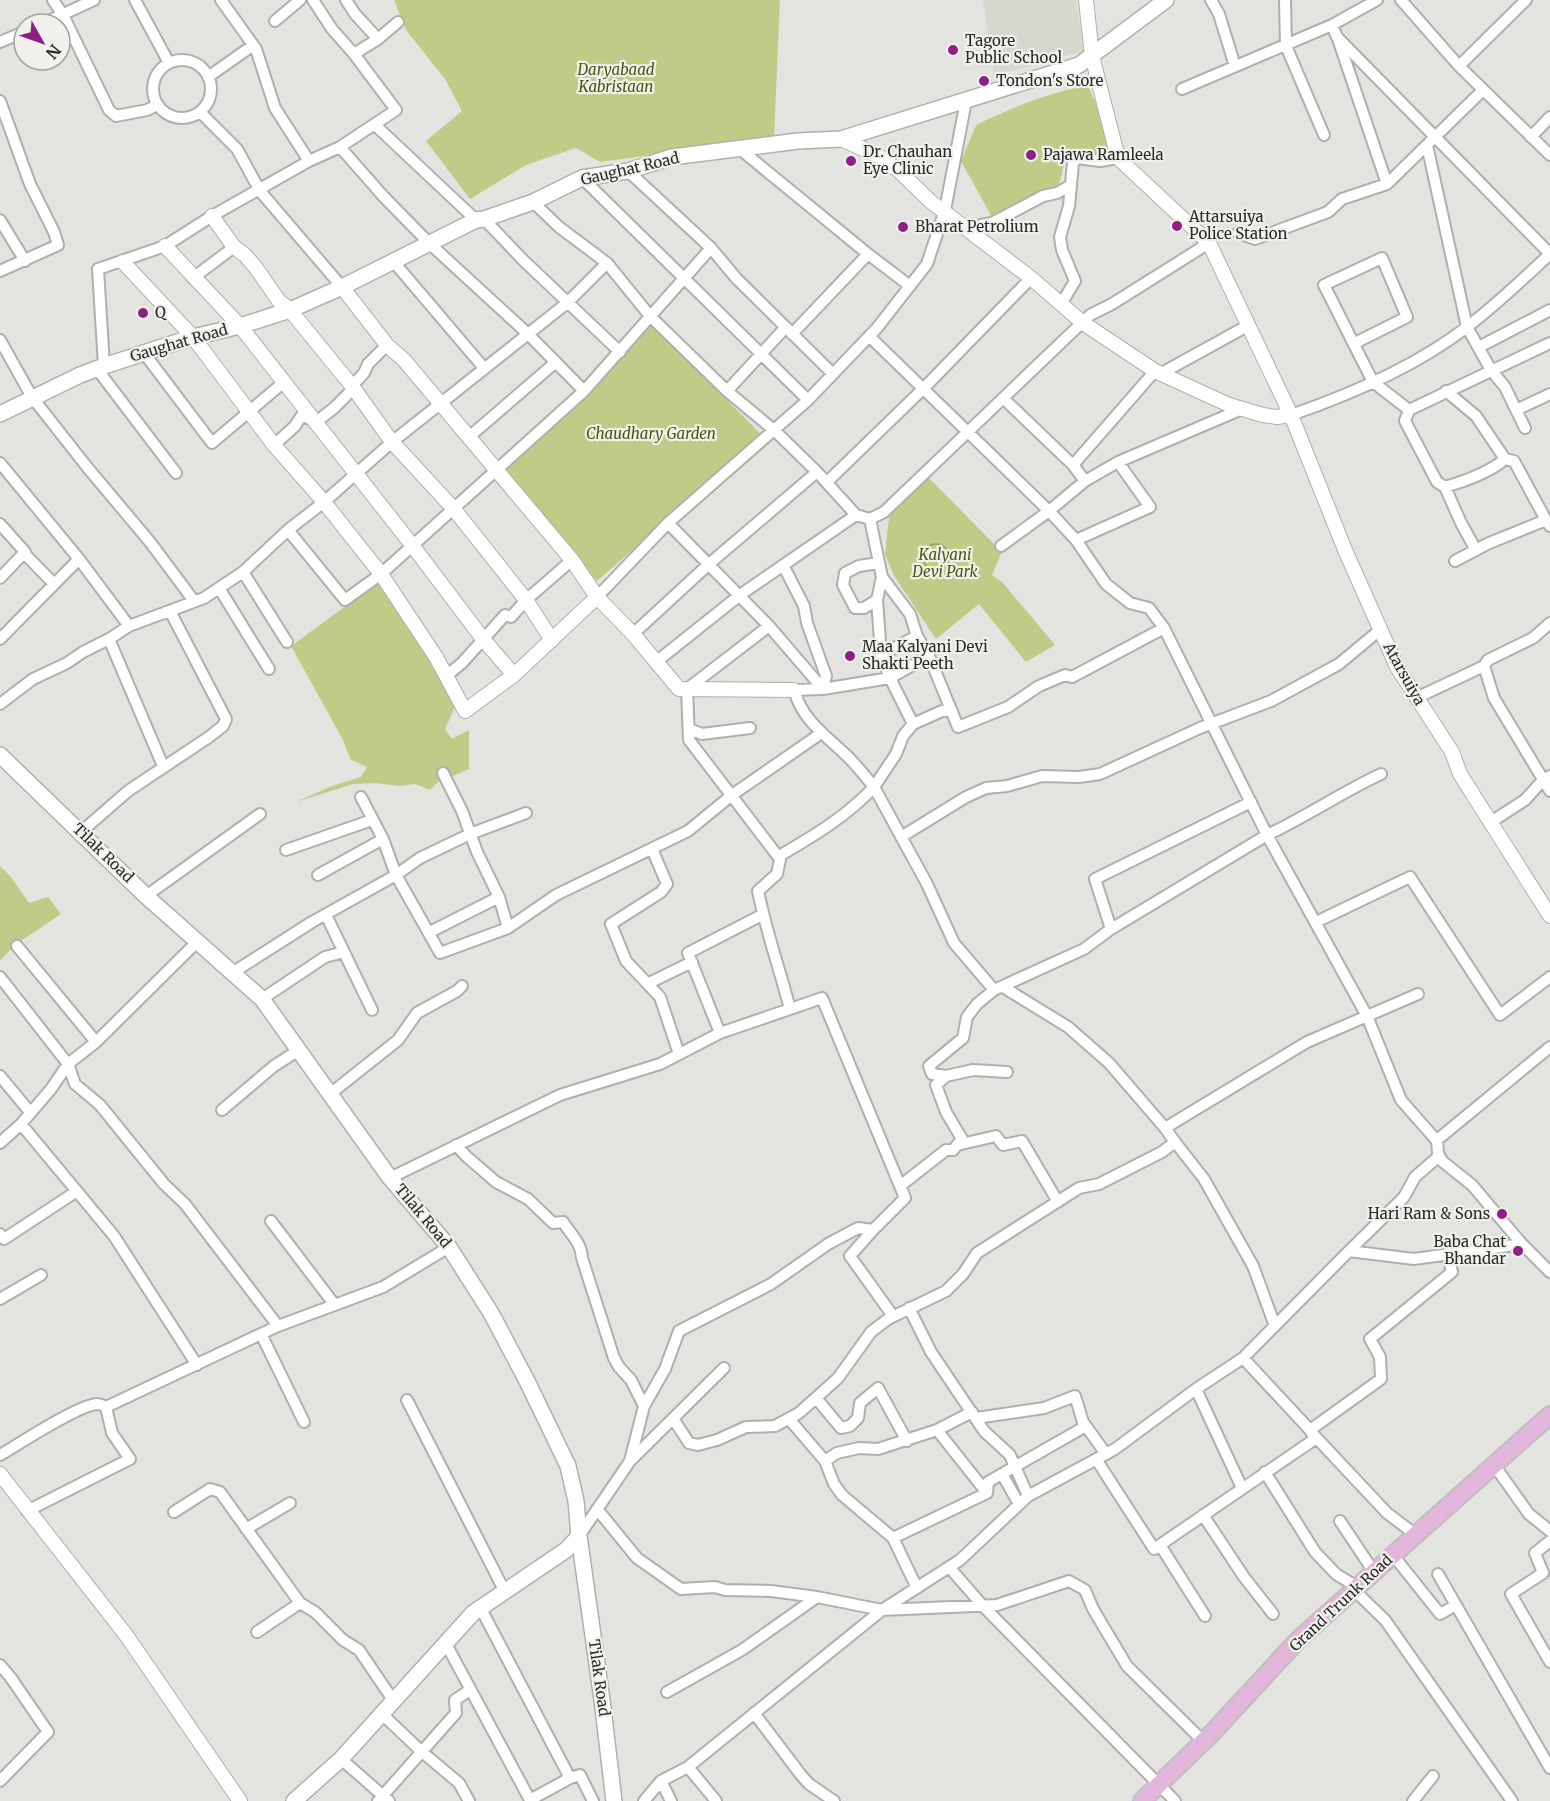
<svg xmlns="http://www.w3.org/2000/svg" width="1550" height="1801" font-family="Merriweather,serif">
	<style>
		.built { fill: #d6d8ce }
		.green { fill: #bfcc88 }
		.water { fill: #c0d170; stroke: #939f5b; stroke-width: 1.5 }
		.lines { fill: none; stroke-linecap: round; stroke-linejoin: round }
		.minor-casing { stroke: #afb0ad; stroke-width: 14 }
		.tertiary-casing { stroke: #afb0ad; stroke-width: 16 }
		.secondary-casing { stroke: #afb0ad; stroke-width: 18 }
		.primary-casing { stroke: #bfbfbf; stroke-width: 20 }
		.minor { stroke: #fff; stroke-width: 10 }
		.tertiary { stroke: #fff; stroke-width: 14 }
		.secondary { stroke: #fff; stroke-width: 15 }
		.primary { stroke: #e1b6da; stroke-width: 16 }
		.poi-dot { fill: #8e2083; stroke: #f0f1ed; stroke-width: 2 }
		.labels { text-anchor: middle; stroke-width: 4.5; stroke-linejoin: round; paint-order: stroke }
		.poi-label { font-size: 15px; fill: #2a2b29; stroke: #f0f1ed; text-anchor: start }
		.park-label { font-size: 15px; font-style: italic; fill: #4b560d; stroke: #f0f1ed }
		.street-label { font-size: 15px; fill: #2a2b29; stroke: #f0f1ed }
	</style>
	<rect width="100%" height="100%" fill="#e3e4e0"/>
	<!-- built -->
	<path class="built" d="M 983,0 L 1076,0 L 1084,51 L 994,76 Z"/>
	<!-- green -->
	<path class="green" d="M 394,0 L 780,0 L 774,138 L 600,162 L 576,148 L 526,165 L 470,199 L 426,141 L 462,111 L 445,79 L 406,30 Z
		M 1088,86 L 1107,129 L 1108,155 L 1102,158 L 1066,157 L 1058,189 L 993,219 L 961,161 L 976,125 C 1012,108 1048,92 1088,86 Z
		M 651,325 L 763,436 L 597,581 L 504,471 Z
		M 927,476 L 1002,552 L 992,575 L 1003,583 L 1055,645 L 1026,662 L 979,604 L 936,639 L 893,574 L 885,554 L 889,517 Z
		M 380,581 L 415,632 L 455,707 L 445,729 L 452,739 L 469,730 L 469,769 L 437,783 L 430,790 L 415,784 L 399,786 L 375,783 L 353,784 L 296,802 L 332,786 L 361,777 L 367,767 L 351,760 L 343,740 L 291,646 Z
		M 0,866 L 11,877 L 29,903 L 48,897 L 61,914 L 15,945 L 0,961 Z"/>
	<!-- water -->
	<path class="water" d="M923 557a13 13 0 1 1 26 0a13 13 0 1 1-26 0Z"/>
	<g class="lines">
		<!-- minor casing -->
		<g class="minor-casing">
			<path id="minor" d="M 53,0 L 63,15 L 109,110 L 116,116 L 147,110 L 157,105
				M 135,0 L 169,63
				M 221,0 L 256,49 L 275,108 L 309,161
				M 346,0 L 355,14 L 378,39
				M 1211,0 L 1219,14 L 1235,66
				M 1285,0 L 1286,46 L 1324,135
				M 1401,0 L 1459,66 L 1550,155
				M 275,21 L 300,0
				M 42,24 L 94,0
				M 1332,25 L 1337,37 L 1550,254
				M 1338,39 L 1387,184
				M 0,42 L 24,32
				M 354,54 L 378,39 L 398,22
				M153 89a29 29 0 1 1 58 0a29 29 0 1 1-58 0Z
				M 1459,66 L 1526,0
				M 208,77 L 252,46
				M 1182,89 L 1332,25 L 1377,0
				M 0,101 L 30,184 L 54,232 L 58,245 L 0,271
				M 200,112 L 237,149 L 260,191 L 342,287
				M 375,125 L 476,220
				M 1531,137 L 1550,117
				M 1427,145 L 1467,327 L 1491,370 L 1505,387 L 1525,428
				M 340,147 L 383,196 L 429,243 L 527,333 L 584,391
				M 741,150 L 868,254 L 910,286
				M 628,171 L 711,248 L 736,278 L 833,374
				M 582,178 L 808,400
				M 533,202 L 559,227 L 607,263 L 650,316 L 727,391 L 775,431 L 817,472 L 856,515 L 870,519 L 882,577 L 910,614 L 917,636 L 929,656 L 958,727 L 1008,707 L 1039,686 L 1065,675 L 1072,677 L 1164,628
				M 484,219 L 523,260 L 620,352
				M 0,220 L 25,261
				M 972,231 L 981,225 L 992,223 L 1043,196 L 1057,193 L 1071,185
				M 1238,233 L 1255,239 L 1328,212 L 1342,199 L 1387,184 L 1483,90
				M 393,261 L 484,368
				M 193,278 L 234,247
				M 1061,304 L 1075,281 L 1062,250 L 1060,237 L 1069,206 L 1073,163 L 1077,158 L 1100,161 L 1118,158
				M 792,334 L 868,254
				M 869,336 L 1049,511 L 1076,540 L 1106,584 L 1130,603 L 1149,608 L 1164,628 L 1267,835 L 1111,929 L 1084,949 L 994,990 L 977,1004 L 967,1017 L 963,1038 L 929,1066 L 932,1074 L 946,1076 L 973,1070 L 1007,1072
				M 0,340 L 32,397 L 87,467 L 150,542 L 194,601
				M 1355,343 L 1407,317 L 1382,258 L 1324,285 L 1373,382 L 1409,410 L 1405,421 L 1437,482 L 1445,487 C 1465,481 1489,473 1505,459
				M 1479,347 L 1550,310
				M 144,353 L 212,443 L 284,382
				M 104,366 L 98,269 L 165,246 L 212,216 L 309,161 L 340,147 L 396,110 L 354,54 L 332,29 L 313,0
				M 97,369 L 176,473
				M 1160,374 L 1249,325
				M 727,391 L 785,328
				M 1446,391 L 1476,416 L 1505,459 L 1514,461 L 1546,520
				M 1004,399 L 1073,465 L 1085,481
				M 1409,410 L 1550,343
				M 1516,410 L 1550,394
				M 1291,415 C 1352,394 1415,367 1467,327 C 1496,305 1523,279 1550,254
				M 469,437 L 556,362
				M 274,445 L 295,426 L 302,415 L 316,422 L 334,408 L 351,391 L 352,386 L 364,373 L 368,364 L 387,345
				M 0,463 L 79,559 L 129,626
				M 1073,465 L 1155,371
				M 827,482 L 924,388 L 1031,278
				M 1445,487 L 1461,523 L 1476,550
				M 870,519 L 884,512 L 1090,315 L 1112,304 L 1209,243
				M 0,524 L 25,552 L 0,578
				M 288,530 L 345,600 L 381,574 L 584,391 L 711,248
				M 1076,540 L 1150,507 L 1118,462
				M 1001,546 L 1049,511 L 1085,481 L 1118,462 L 1242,409
				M 24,553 L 54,584
				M 1455,561 L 1487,544 L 1546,520 L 1550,526
				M 783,565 L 804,606 L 807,623 L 826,676 L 823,689 L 890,678 L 881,655 L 877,600 L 882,577
				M 243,572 L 287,642
				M 219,588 L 269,669
				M 597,597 L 668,523 L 808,400 L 877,328 L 927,264 L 945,210 L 966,101
				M 877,600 L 864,608 L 855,608 L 843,585 L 845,573 L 859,566 L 878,563
				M 769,626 L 687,689 L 689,740 L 780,859
				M 633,634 L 709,564 L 817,472
				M 0,639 L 79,559
				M 109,639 L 163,766
				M 881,655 L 917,636
				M 656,662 L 740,595 L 856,515
				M 1484,666 L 1494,698 L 1550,791
				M 445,677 L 462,663 L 505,615 L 511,617 L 526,600 L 572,560
				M 1416,698 L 1484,666 L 1488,660 L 1533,638 L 1550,623
				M 0,704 L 33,679 L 67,663 L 83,652 L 109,639 L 129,626 L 204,598 L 243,572 L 288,530 L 324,502 L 392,442 L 567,303 L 607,263
				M 952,711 L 942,711 L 913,724 L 903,736 L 896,754 L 874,787 L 927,884 L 954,943 L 994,990
				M 913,724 L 890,678 L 929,656
				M 689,729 L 702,734 L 750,728
				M 443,773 L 462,811 L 477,852 L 499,897 L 508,928
				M 1381,774 C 1342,792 1306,817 1267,835 L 1367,1016 L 1401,1100 L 1437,1141
				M 361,797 L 383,839 L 396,875 L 440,953 L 508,928 L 556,895 L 688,831 L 732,795 L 820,734
				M 1491,822 L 1525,800 L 1543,780 L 1550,776
				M 81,832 L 128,791 L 209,737 L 223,726 L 226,719 L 170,611
				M 901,837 L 966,797 L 986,788 L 1007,786 L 1042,776 L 1079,777 L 1100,774 L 1200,728 L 1271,701 L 1339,664 L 1381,629
				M 652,849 L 667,884 L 661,892 L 611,924 L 626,961 L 660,997 L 679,1054
				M 286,850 L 372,820
				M 318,875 L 383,839
				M 146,896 L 260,814
				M 326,915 L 372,1010
				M 1316,922 L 1410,877 L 1500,1015 L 1550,977
				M 1111,929 L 1095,879 L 1251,802
				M 430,932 L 499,897
				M 17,946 L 96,1042
				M 232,973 L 312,922 L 396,875 L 420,858 L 470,834 L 526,813
				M 0,977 L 68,1064 L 75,1084 L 100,1105 L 164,1184 L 185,1204 L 278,1326
				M 649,983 L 692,962
				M 1003,987 L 1068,1027 L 1109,1063 L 1165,1128
				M 262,999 L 325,957 L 344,952
				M 720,1033 L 688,953 L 762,915
				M 1550,1047 L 1437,1140 L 1438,1153 L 1442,1161 L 1472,1185 L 1522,1244 L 1550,1272
				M 0,1076 L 30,1112
				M 330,1094 L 398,1040 L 417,1013 L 457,991 L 462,986
				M 222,1110 L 274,1066 L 299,1050
				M 21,1124 L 114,1236 L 197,1365
				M 1175,1142 L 1204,1179 L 1253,1266 L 1275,1326
				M 0,1143 L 21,1124 L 51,1089 L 68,1064 L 96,1042 L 198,941
				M 456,1145 L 466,1156 L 496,1182 L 528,1199 L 553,1223 L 563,1222 C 571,1235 581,1242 582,1258 L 614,1358 L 619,1367 L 631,1380 L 644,1406
				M 957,1145 L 996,1136 L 1003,1145 L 1022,1141 L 1058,1202
				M 390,1178 L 560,1095 L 660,1064 L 720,1033 L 790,1009 C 780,970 766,931 758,891 L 777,874 L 781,855 C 815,835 847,816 874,787 C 866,777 858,767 849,758 C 827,736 803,722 794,690 L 823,689 L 769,626 L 668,523
				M 900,1186 L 946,1150 L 953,1150 L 962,1139 L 946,1112 L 936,1085 L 946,1076
				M 271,1221 L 334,1304
				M 873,1230 L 850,1256 L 893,1316
				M 0,1234 L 4,1239 L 77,1191
				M 1349,1251 L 1404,1197 L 1415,1177 L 1439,1156
				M 0,1299 L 41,1275
				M 909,1308 L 931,1352 L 984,1431 L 1010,1455 L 1028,1496
				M 261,1334 L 304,1422
				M 1243,1358 L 1310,1430
				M 1196,1389 L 1242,1488
				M 816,1398 L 841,1428 L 850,1426 L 858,1418 L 860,1403 L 878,1388 L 907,1441
				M 407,1400 L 505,1592
				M 972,1412 L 937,1430 L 987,1493
				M 976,1418 L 1044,1408 L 1075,1396 L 1083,1422 L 1106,1454
				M 789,1419 L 825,1461 L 834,1484 L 842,1495 L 893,1538
				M 674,1420 L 689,1443 L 698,1445 L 717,1440 L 746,1427 L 775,1426 L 799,1413 L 838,1378 L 871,1332 L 888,1319 L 946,1291 L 963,1274 L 977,1253 L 1079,1188 L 1099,1184 L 1162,1152 L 1175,1142 L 1165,1128 L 1307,1042 L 1418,994
				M 1311,1432 L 1387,1513 L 1416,1535
				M 0,1455 C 19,1444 78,1405 97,1404 C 101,1404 102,1405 106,1407
				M 1096,1459 L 1154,1549 L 1315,1439 L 1310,1430 L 1381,1379 L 1380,1357 L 1370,1339 L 1452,1272 L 1447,1253
				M 630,1461 L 724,1368
				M 825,1461 L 837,1453 L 859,1448 L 878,1449 L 937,1430
				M 1494,1465 L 1529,1514 L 1550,1531
				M 1265,1472 L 1315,1552 L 1336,1574 L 1357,1587
				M 1002,1474 L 1019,1504
				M 597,1509 L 637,1558 L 681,1589 L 715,1587 L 725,1590 L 771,1591 L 817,1597 L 882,1610 L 997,1605 L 1069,1581 L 1085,1590 L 1093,1609 L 1127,1666 L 1203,1741
				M 27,1511 L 130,1459 L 112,1433 L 106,1407 L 278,1326 L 383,1287 L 449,1247
				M 174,1512 L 210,1489 L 220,1492 L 300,1603
				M 1203,1515 L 1244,1577 L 1273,1614
				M 1340,1521 L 1374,1572
				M 246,1529 L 290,1503
				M 579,1536 L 630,1461 L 644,1406 L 665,1369 L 679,1331 L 771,1284 L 828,1244 L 858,1228 L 873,1230 L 905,1198 L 822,998 L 790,1009
				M 1550,1541 L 1535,1553 L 1543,1573 L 1511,1594 L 1550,1662
				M 1160,1545 L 1205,1616
				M 1393,1555 L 1440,1614 L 1456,1605
				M 949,1567 L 983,1606 L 1175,1801
				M 1438,1574 L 1550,1768
				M 917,1588 L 893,1538 L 987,1493 L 988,1482 L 1086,1426
				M 1354,1590 L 1385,1620 L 1512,1801
				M 481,1609 L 570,1778 L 580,1775 L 593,1801
				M 257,1632 L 300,1603 L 315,1612 L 343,1640 L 359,1650 L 393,1700
				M 445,1642 L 530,1800 L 570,1778
				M 0,1665 L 11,1678 L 48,1732 L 0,1781
				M 667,1692 L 742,1650 L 817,1597
				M 381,1713 L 421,1751 L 459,1783 L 469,1801
				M 754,1713 L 801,1775 L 809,1784 L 834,1801
				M 341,1759 L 389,1801
				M 688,1767 L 716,1801
				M 661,1781 L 671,1801
				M 378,1801 L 456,1713 L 455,1700 L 470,1690
				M 644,1801 L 661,1781 L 688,1767 L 882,1610 L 960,1560 L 1028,1496 L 1115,1449 L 1196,1389 L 1243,1358 L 1349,1251 L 1414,1259 L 1522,1244
				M 1413,1801 L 1433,1776"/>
		</g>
		<!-- tertiary casing -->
		<g class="tertiary-casing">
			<path id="tertiary" d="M 1086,0 L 1092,56 L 1118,158 L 1209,243 L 1291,415 L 1345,550 L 1397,667 L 1452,752 L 1460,774 L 1550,916
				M 841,139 L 877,155 L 898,170 L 930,201 L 1031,278 L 1083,323 L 1155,371 L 1229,405 L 1263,415 L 1277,417 L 1291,415
				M 212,216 L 234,247 L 245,255 L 256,268 L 279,301 L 290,310 L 352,386 L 392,442 L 453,508 L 526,600 L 552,640
				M 165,246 L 240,326 L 412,545 L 483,639 L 514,675
				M 123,262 L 193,337 L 274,445 L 324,502 L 381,574 L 436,657 L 465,711 L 514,675 L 597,597 L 633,634 L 679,689 L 794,690
				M 342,287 L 387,345 L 404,360 L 572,560 L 597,597
				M 0,1474 L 126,1635 L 240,1801"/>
		</g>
		<!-- secondary casing -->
		<g class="secondary-casing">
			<path id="secondary" d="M 0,414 L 80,375 L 104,366 L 193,337 L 240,326 L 290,310 L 342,287 L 476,220 L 484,219 L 533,202 L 582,178 L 628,171 L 672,157 L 798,141 L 841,139 L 1079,65 L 1166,0
				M 0,755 L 146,896 L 262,999 L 390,1178 L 449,1247 L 491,1313 L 527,1381 L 568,1466 L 576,1501 L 579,1536 L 602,1700 L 614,1801
				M 294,1801 L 341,1759 L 473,1613 L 566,1550 L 579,1536"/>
		</g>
		<!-- primary casing -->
		<g class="primary-casing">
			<path id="primary" d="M 1142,1801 L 1212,1733 L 1299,1639 L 1550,1415"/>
		</g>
		<!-- minor -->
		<use href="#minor" class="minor"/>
		<!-- tertiary -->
		<use href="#tertiary" class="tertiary"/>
		<!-- secondary -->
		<use href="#secondary" class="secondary"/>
		<!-- primary -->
		<use href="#primary" class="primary"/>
	</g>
	<!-- markers -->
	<g class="poi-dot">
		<circle cx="953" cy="50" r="6"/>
		<circle cx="984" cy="81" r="6"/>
		<circle cx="1031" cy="155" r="6"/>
		<circle cx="851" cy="161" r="6"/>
		<circle cx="1177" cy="226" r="6"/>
		<circle cx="903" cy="227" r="6"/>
		<circle cx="143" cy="313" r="6"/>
		<circle cx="850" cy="656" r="6"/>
		<circle cx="1502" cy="1214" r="6"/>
		<circle cx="1518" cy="1251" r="6"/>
	</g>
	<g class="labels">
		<!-- poi labels -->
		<g class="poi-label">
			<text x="965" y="46">Tagore<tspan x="965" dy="17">Public School</tspan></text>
			<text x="996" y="86">Tondon's Store</text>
			<text x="863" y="157">Dr. Chauhan<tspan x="863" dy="17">Eye Clinic</tspan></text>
			<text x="1043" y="160">Pajawa Ramleela</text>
			<text x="1189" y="222">Attarsuiya<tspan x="1189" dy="17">Police Station</tspan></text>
			<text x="915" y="232">Bharat Petrolium</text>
			<text x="155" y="318">Q</text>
			<text x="862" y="652">Maa Kalyani Devi<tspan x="862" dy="17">Shakti Peeth</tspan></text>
			<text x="1490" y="1219" text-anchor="end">Hari Ram &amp; Sons</text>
			<text x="1506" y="1247" text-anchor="end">Baba Chat<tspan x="1506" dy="17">Bhandar</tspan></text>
		</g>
		<!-- park labels -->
		<g class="park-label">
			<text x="616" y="75">Daryabaad<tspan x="616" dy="17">Kabristaan</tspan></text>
			<text x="651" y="439">Chaudhary Garden</text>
			<text x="945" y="560">Kalyani<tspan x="945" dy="17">Devi Park</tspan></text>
		</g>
		<!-- street labels -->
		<g class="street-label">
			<text transform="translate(630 169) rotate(-13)" y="5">Gaughat Road</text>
			<text transform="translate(179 343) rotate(-16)" y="5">Gaughat Road</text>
			<text transform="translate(1404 674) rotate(61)" y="5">Atarsuiya</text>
			<text transform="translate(103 853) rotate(44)" y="5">Tilak Road</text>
			<text transform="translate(423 1216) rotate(50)" y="5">Tilak Road</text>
			<text transform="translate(1341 1603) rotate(-43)" y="5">Grand Trunk Road</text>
			<text transform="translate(599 1678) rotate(82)" y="5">Tilak Road</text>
		</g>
	</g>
	<!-- north arrow -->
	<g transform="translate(42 42) rotate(130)"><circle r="28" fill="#f0f1ed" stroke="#a1a29f" stroke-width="1.5"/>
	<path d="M0-4.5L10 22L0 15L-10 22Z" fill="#8e2083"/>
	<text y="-9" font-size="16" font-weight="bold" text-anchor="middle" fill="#2a2b29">N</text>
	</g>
</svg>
